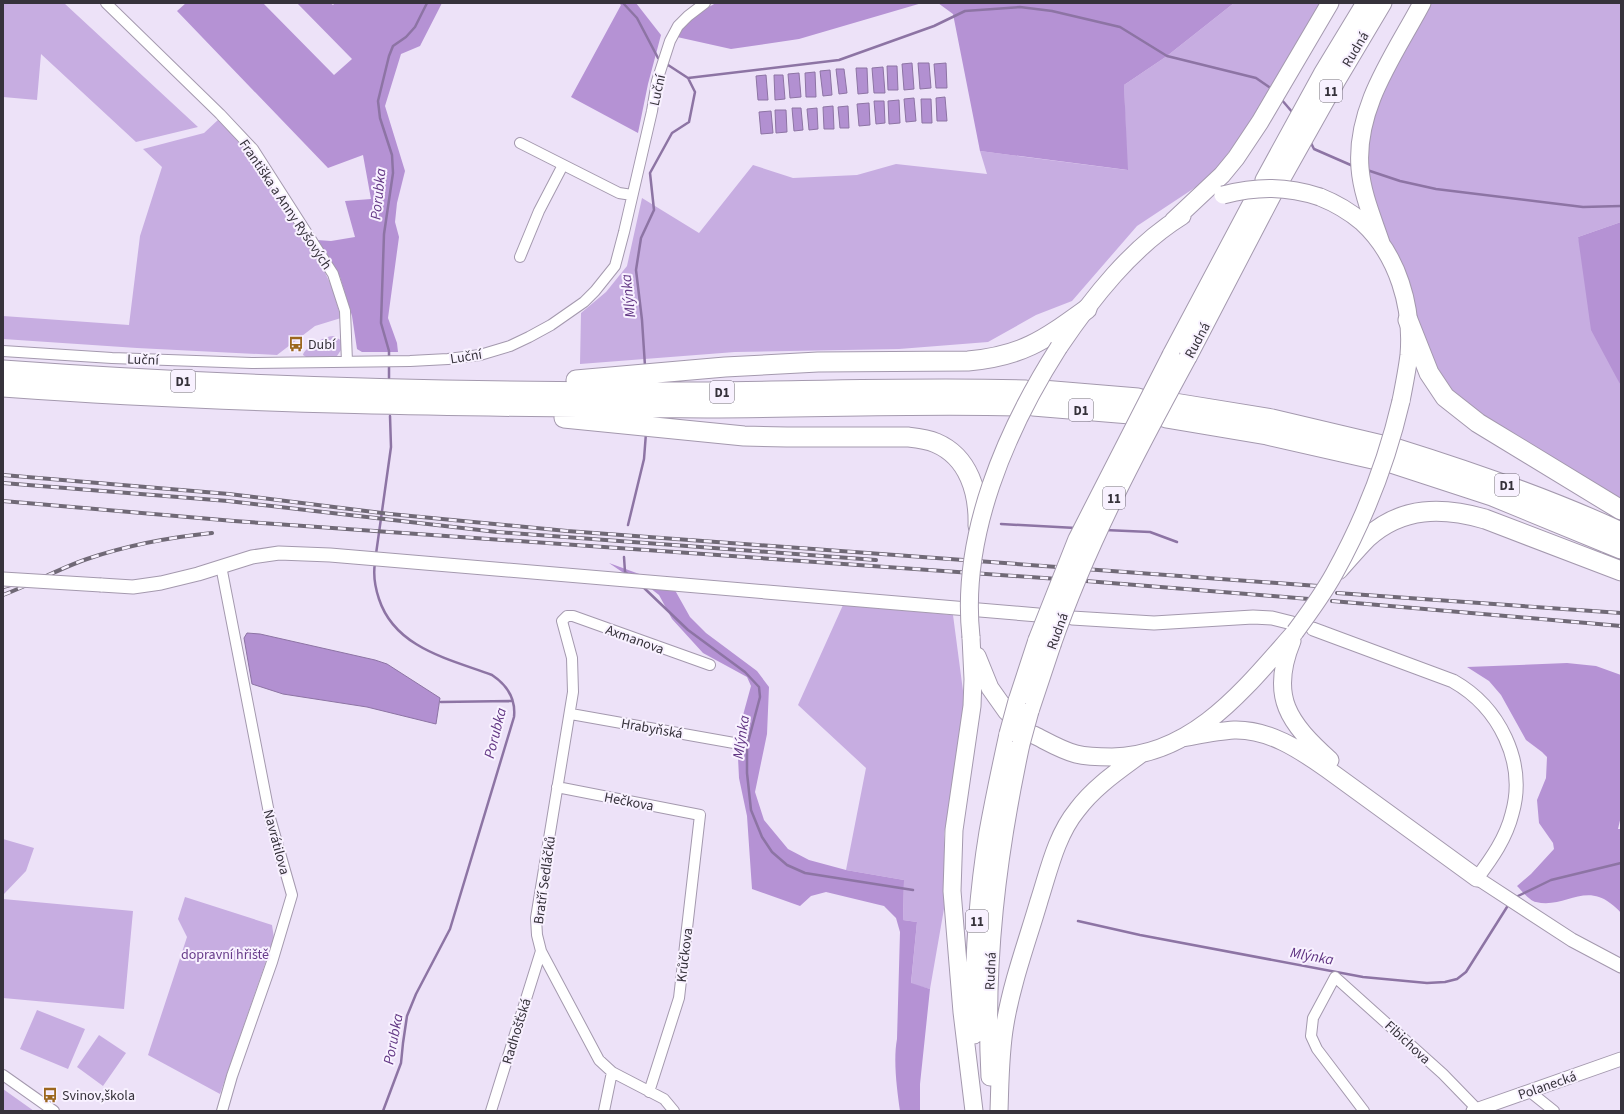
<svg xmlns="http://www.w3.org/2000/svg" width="1624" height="1114" font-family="'Source Sans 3',sans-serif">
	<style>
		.green { fill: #c7ade1 }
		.forest { fill: #b592d4 }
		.water { fill: #b290d1; stroke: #8d74a4 }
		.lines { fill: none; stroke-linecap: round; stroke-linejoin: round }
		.stream { stroke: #8d74a4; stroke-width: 2.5 }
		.minor-casing { stroke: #a499ae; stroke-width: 12 }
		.tertiary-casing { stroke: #a499ae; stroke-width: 15 }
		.trunk-casing { stroke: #a499ae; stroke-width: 19 }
		.motorway-casing { stroke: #a499ae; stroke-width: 21 }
		.minor { stroke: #fff; stroke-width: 10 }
		.tertiary { stroke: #fff; stroke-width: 13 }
		.trunk { stroke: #fff; stroke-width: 17 }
		.motorway { stroke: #fff; stroke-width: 19 }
		.rail-casing { stroke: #706976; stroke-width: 4 }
		.rail { stroke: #f8f1ff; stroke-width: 2.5; stroke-dasharray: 8; stroke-linecap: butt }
		.tertiary-bridge-casing { stroke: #a499ae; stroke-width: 15; stroke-linecap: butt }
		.trunk-bridge-casing { stroke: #a499ae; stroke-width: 19; stroke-linecap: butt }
		.tertiary-bridge { stroke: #fff; stroke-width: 13 }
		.trunk-bridge { stroke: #fff; stroke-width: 17 }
		.labels { text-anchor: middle; stroke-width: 4; stroke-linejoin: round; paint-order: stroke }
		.shield { fill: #f8f1ff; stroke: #706b76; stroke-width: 1 }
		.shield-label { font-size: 13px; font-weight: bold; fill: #36323b }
		.street-label { font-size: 14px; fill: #36323b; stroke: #f8f1ff }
		.poi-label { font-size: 14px; fill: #36323b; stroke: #f8f1ff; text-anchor: start }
		.park-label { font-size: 14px; fill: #673b8a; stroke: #f8f1ff }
		.water-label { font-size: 15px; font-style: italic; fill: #623684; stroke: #f8f1ff }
	</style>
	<rect width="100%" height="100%" fill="#ede2f8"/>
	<!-- green -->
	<path class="green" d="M 3,3 L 64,3 L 198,127 L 136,142 L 41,54 L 37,100 L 3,97 Z
		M 1234,3 L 1323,3 L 1262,106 L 1211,177 L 1137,226 L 1072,301 L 1036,315 L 988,342 L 899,349 L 735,352 L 580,364 L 581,313 L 606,292 L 627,266 L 642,198 L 699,233 L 753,165 L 793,178 L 857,175 L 896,164 L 987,174 L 980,151 L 1127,170 L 1124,85 L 1167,56 Z
		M 1422,3 L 1621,3 L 1621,222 L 1578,237 L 1615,373 L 1621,386 L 1621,510 L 1445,397 L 1382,243 L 1360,134 Z
		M 219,119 L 254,156 L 314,250 L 332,287 L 341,318 L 315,326 L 277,355 L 137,348 L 3,339 L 3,316 L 129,325 L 140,236 L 162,167 L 143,149 L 204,133 Z
		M 334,336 L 342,341 L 343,347 L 337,356 L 331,357 L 306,357 L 303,355 C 304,348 326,335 334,336 Z
		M 843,605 L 953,615 L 965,706 L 958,764 L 944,834 L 945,903 L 930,989 L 911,984 L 917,922 L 903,920 L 904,880 L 846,870 L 866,768 L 798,705 Z
		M 3,839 L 34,848 L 26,871 L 3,895 Z
		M 185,897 L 272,925 L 274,938 L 220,1094 L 148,1055 L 187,937 L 178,919 Z
		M 3,899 L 133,911 L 124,1009 L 3,998 Z
		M 37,1010 L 85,1029 L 68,1069 L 20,1049 Z
		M 99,1035 L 126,1053 L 103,1086 L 77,1067 Z
		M 3,1089 L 34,1111 L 3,1111 Z"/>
	<!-- forest -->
	<path class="forest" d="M 186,3 L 263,3 L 334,75 L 352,59 L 297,3 L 330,3 L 333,5 L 335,3 L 442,3 L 420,46 L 401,54 L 385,106 L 405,171 L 397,203 L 395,222 L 399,237 L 388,318 L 397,343 L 398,352 L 362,352 L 357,349 L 352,316 L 340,277 L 317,240 L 331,241 L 355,237 L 345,201 L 371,199 L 363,155 L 328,168 L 177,11 Z
		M 619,3 L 636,3 L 661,35 L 648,84 L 638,133 L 571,97 L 621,5 Z
		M 716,3 L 922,3 L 799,39 L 731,49 L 677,37 C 686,20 700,12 716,3 Z
		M 938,3 L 1234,3 L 1167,56 L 1124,85 L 1128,170 L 980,151 L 953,14 Z
		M 1621,222 L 1621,386 L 1591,330 L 1578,237 Z
		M 609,563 L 653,579 L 667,576 L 690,617 L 706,633 L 757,671 L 769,687 L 767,734 L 755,792 L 764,820 L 788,849 L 809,860 L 846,870 L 904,880 L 903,920 L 917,922 L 911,983 L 930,989 L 920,1084 L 920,1111 L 900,1111 C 897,1090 893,1060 897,1039 L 900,932 L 896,918 L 884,906 L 826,892 L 811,896 L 800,906 L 752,889 L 747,816 L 739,778 L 737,737 L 751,686 L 747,677 L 703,653 L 672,619 L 659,595 L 641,581 L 628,576 Z
		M 1567,663 L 1596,666 L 1621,675 L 1621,816 L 1618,829 L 1621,829 L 1621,913 C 1618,909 1614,906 1610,903 C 1584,883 1563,909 1536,902 C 1530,901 1522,891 1517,886 L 1531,874 L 1554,849 L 1553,843 L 1539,823 L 1537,800 L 1546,778 L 1547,757 L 1542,752 L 1526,740 L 1501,695 L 1489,681 L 1467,667 Z"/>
	<!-- water -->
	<path class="water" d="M 912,63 L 914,89 L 904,90 L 902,64 Z
		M 918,63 L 929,63 L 931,88 L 920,89 Z
		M 946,63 L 947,88 L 936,88 L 934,64 Z
		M 887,66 L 897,66 L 898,90 L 888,90 Z
		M 883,67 L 885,93 L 874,93 L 872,68 Z
		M 856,68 L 867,68 L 868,93 L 858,94 Z
		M 836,69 L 844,69 L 847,93 L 839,94 Z
		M 830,70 L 832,95 L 823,96 L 820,71 Z
		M 815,72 L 816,97 L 806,97 L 805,73 Z
		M 799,73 L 801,97 L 790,98 L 788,74 Z
		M 766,75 L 768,100 L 758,100 L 756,76 Z
		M 774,75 L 783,75 L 785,99 L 775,100 Z
		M 945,97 L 947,121 L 937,121 L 936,98 Z
		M 914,98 L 916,121 L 906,122 L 904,99 Z
		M 921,99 L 931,99 L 932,123 L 922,123 Z
		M 899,100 L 900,123 L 889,124 L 888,101 Z
		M 874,101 L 884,101 L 885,123 L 876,124 Z
		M 869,103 L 870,125 L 859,126 L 857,104 Z
		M 833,106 L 834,129 L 824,129 L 823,107 Z
		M 848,106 L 849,128 L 840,128 L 838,107 Z
		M 801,108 L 803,130 L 794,131 L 792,108 Z
		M 817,108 L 818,129 L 809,130 L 807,109 Z
		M 775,110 L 786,110 L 787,132 L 776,133 Z
		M 771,111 L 773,133 L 761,134 L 759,112 Z
		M 247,633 L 260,634 L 375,660 L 387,664 L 440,698 L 436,724 L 367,707 L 283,694 L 252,684 L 244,638 Z"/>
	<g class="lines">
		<!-- stream -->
		<path class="stream" d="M 623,3 L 637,18 L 658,58 L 661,60
			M 688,78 L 839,60 L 934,26 L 965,11 L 1020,7 L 1052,11 L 1120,27 L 1167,56 L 1256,78 L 1272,89
			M 1281,99 L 1293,113
			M 1310,141 L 1314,149 L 1353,166
			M 1367,170 L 1400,181 L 1436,189 L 1583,207 L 1621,206
			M 389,359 L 389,351 L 381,323 L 384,234 L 393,173 L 392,155 L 380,118 L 378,101 L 389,56 L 393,46 L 406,37 L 415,27 L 427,3
			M 645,366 L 642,320 L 636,270 L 641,238 L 654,210 L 650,173 L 672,133 L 689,122 L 695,92 L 688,78 L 665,63
			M 389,378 L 389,364
			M 1001,524 L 1076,528
			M 628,525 L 644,459 L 646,433
			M 1105,530 L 1150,532 L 1177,542
			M 376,554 L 391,447 L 390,416
			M 624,557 L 625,572 L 629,575
			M 375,563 C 373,575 375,587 379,599 C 395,648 449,659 492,675 C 507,685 516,698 514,717 L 450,929 L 416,994 L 407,1016 L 403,1043 L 401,1063 L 383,1111
			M 642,586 L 688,630 L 745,672 L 759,687 L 760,697 L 747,746 L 747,773 L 751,810 L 762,837 L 772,852 L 787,865 L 805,873 L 913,890
			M 441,702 L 512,701
			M 1518,896 L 1551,880 L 1621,863
			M 1078,921 L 1140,935 L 1363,977 L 1427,983 L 1445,982 L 1457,979 L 1466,972 L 1507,907"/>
		<!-- minor casing -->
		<g class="minor-casing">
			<path id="minor" d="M 106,3 L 220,114 L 253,149 L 333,274 L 345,311 L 347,362
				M 520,143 L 619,193 L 632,195
				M 520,257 L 539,211 L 563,165
				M 3,351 L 112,358 L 252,363 L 410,361 L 448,359 L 480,355 L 510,346 L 529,337 L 551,325 L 584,302 L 595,291 L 615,266 L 624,232 L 652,111 L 657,81 L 670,41 L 678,26 L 688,16 L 705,3
				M 221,566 L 270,818 L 292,895 L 272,962 L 232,1076 L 222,1111
				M 571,714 L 734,743
				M 557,787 L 700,815 L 679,998 L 649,1092
				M 3,1075 L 54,1111
				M 1529,1091 L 1554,1111
				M 491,1111 L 541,951
				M 604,1111 L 612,1072
				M 674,1111 L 664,1099 L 612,1072 L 599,1060 L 541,951 L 537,935 L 536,918 L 573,692 L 572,658 L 562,621 L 567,616 L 573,616 L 710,665
				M 1364,1111 L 1317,1049 L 1311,1036 L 1313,1018 L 1335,977 L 1443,1074 L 1477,1109"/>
		</g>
		<!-- tertiary casing -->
		<g class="tertiary-casing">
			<path id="tertiary" d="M 101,585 L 133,587 L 161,583 L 198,574 L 252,557 L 279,553 L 330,555 L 1038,615
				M 1072,618 L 1154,623 L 1253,617 L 1272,618 L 1292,623
				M 1313,629 L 1453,681 C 1499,707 1527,762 1512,814 C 1506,838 1492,858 1477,878 L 1572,940 L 1621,966
				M 1473,1111 L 1621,1059"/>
		</g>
		<!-- trunk casing -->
		<g class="trunk-casing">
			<path id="trunk" d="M 1264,180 L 1322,74 L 1365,3
				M 1281,180 L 1336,82 L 1383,3
				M 1320,197 C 1335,203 1349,211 1362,222 C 1398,255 1413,307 1409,355 C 1407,371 1404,386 1401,401
				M 1173,221 L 1222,175 L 1236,158 L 1260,122 L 1330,3
				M 1381,243 C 1373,219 1362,194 1360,168 C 1355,107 1395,54 1422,3
				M 1059,347 C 1092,298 1132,247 1182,216
				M 1171,355 L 1256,195
				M 1188,357 L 1273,194
				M 971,637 L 973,679 L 972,706 L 954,830 L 952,891 L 962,1012 L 974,1111
				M 1292,641 C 1269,697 1289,723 1330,760
				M 977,656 L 990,688 L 1007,712
				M 1017,701 L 1037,640
				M 1030,711 L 1052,645
				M 1034,735 C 1048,742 1061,750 1076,754 C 1088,757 1101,757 1112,757 C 1194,756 1246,687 1295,632
				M 1182,738 C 1199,735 1217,731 1234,730 C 1269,729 1300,750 1327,769 L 1477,878
				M 974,1035 C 973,967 977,899 988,832 C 994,799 1001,766 1008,734
				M 990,1077 C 984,963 997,856 1021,744
				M 999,1111 C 1000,1082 1000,1052 1005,1024 C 1012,982 1027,942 1039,901 C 1049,870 1056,836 1077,810 C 1094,787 1118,771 1141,754"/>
		</g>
		<!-- motorway casing -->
		<g class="motorway-casing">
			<path id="motorway" d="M 1408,320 L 1429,373 L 1445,397 L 1478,423 L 1621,510
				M 3,370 C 237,387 472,393 707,392 C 813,391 920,387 1026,390
				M 576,380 L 725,367 L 818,362 L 968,361 C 1023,356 1044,340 1087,309
				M 3,387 C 237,404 472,407 707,408 C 810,408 914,403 1018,406
				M 1042,390 L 1138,398
				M 1174,403 L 1272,419 L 1382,445
				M 1033,406 L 1130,414
				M 564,418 L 744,436 L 787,437 L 908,437 C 917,438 927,439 936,443 C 969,457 979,493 978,526
				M 1166,418 L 1267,435 L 1377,460
				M 1395,448 C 1472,472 1548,498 1621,532
				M 1391,463 L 1492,496 L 1621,549
				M 1338,570 C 1348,559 1357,548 1367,538 C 1402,506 1443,507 1485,519 L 1621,571"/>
		</g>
		<!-- minor -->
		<use href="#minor" class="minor"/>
		<!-- tertiary -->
		<use href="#tertiary" class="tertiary"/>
		<!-- trunk -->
		<use href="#trunk" class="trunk"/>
		<!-- motorway -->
		<use href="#motorway" class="motorway"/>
		<!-- rail casing -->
		<g class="rail-casing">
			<path id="rail" d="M 3,475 L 229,494 L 390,514 L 567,531 L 1318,586
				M 3,483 L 228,501 L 497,532 L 876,560
				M 3,501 L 234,521 L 1086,581 L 1309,599
				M 3,587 L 22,582
				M 1337,593 L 1621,613
				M 3,595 C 32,584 58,569 87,559 C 125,546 172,537 212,533
				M 1332,601 L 1621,626"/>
		</g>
		<!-- rail -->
		<use href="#rail" class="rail"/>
		<!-- tertiary-bridge casing -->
		<g class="tertiary-bridge-casing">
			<path id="tertiary-bridge" d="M 3,579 L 101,585"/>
		</g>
		<!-- trunk-bridge casing -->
		<g class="trunk-bridge-casing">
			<path id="trunk-bridge" d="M 1223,195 C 1257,186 1287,186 1320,197
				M 1295,632 C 1309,613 1323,594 1334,574 C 1364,520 1387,461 1401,401
				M 971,637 C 960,536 1006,430 1059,347
				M 1037,640 L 1077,539 L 1171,355
				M 1052,645 C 1087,544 1137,451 1188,357
				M 1008,734 L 1017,701
				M 1021,744 L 1030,711"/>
		</g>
		<!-- tertiary-bridge -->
		<use href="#tertiary-bridge" class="tertiary-bridge"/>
		<!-- trunk-bridge -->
		<use href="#trunk-bridge" class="trunk-bridge"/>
	</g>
	<!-- icons -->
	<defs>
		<g id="bus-bare" transform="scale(1.2)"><path d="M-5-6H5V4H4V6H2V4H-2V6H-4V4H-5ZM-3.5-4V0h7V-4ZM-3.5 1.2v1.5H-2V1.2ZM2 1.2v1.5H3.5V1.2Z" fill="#9b661d" stroke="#f8f1ff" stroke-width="2.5" paint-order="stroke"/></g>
	</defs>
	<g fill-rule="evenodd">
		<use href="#bus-bare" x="296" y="344"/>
		<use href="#bus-bare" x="50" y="1095"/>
	</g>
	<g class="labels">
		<!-- shield labels -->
		<g class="shield">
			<rect x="1320" y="80" width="22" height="22" rx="3"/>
			<rect x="171" y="370" width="24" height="22" rx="3"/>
			<rect x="710" y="381" width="24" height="22" rx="3"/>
			<rect x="1069" y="399" width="24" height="22" rx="3"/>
			<rect x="1495" y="474" width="24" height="22" rx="3"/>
			<rect x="1103" y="487" width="22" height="22" rx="3"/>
			<rect x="966" y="910" width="22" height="22" rx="3"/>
		</g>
		<g class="shield-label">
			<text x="1331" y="96">11</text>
			<text x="183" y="386">D1</text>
			<text x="722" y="397">D1</text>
			<text x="1081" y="415">D1</text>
			<text x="1507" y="490">D1</text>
			<text x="1114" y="503">11</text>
			<text x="977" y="926">11</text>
		</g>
		<!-- street labels -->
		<g class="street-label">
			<text transform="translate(1355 49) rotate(-59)" y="5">Rudná</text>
			<text transform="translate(657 90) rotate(-78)" y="5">Luční</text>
			<text transform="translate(286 204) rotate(56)" y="5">Františka a Anny Ryšových</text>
			<text transform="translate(1197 340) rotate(-62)" y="5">Rudná</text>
			<text transform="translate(466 356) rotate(-9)" y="5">Luční</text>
			<text transform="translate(143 359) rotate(2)" y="5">Luční</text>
			<text transform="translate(1057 631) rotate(-70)" y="5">Rudná</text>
			<text transform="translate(635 639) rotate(20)" y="5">Axmanova</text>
			<text transform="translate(652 728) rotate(10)" y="5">Hrabyňská</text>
			<text transform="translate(629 801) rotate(11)" y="5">Hečkova</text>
			<text transform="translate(277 842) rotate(75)" y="5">Navrátilova</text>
			<text transform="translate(544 880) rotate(-82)" y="5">Bratří Sedláčků</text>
			<text transform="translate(684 955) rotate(-83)" y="5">Krůčkova</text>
			<text transform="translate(990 971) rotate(-88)" y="5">Rudná</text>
			<text transform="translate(516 1031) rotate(-73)" y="5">Radhošťská</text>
			<text transform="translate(1408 1042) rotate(43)" y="5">Fibichova</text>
			<text transform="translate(1547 1085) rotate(-19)" y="5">Polanecká</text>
		</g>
		<!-- poi labels -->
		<g class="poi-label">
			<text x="308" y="349">Dubí</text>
			<text x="62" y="1100">Svinov,škola</text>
		</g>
		<!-- park labels -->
		<g class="park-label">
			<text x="225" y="959">dopravní hřiště</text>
		</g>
		<!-- water labels -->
		<g class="water-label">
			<text transform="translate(378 194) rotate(-84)" y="5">Porubka</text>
			<text transform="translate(628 296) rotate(-96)" y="5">Mlýnka</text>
			<text transform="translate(495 733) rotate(-76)" y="5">Porubka</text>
			<text transform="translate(741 737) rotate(-81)" y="5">Mlýnka</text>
			<text transform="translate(1312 956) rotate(10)" y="5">Mlýnka</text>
			<text transform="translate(393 1039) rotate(-79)" y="5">Porubka</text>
		</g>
	</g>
	<!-- border -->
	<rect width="1624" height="1114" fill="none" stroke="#36323b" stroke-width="8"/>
</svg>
